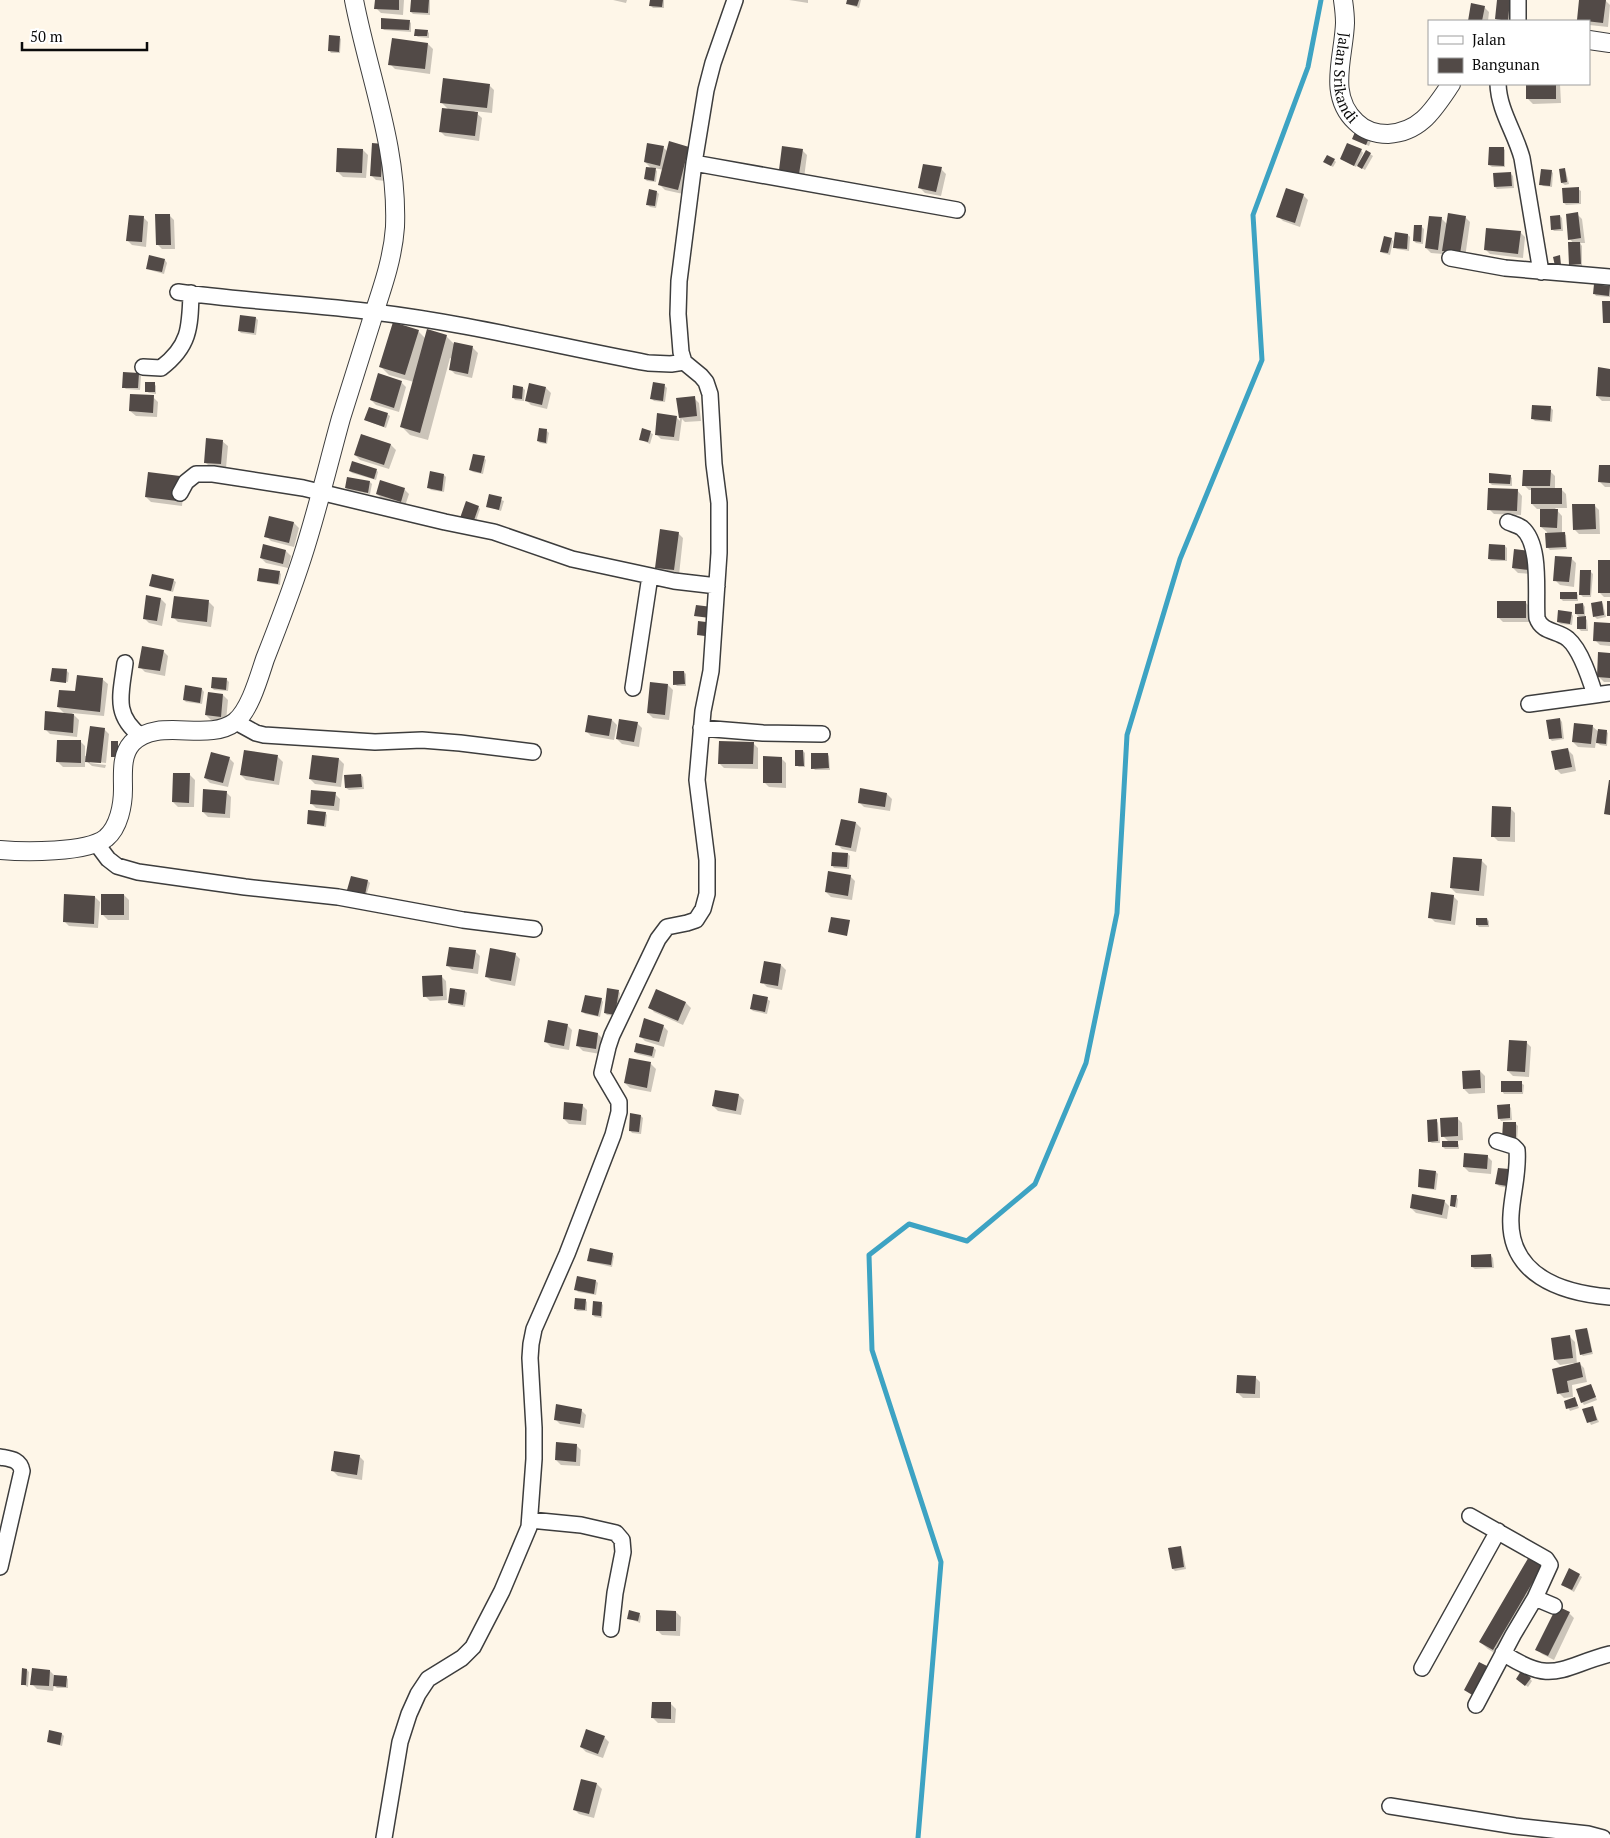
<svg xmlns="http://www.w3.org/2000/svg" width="1610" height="1838" font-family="'PT Serif',serif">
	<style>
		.shadow { fill: #0003 }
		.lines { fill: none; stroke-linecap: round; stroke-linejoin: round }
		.stream { stroke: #3da3c3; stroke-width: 5 }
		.building { fill: #524a47 }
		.minor-casing { stroke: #3d3d3d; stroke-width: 18 }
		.tertiary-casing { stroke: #3d3d3d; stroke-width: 20 }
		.minor { stroke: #fff; stroke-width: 15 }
		.tertiary { stroke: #fff; stroke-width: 18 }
		.labels { text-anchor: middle; stroke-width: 5; stroke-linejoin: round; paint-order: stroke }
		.street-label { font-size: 15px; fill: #0a0a0a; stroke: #fff }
	</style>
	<rect width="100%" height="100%" fill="#fef6e8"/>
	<!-- shadow -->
	<path class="shadow" d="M 376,0 L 404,0 L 403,15 L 381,13 L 376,8 Z
		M 412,0 L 430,0 L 430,15 L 413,14 L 411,12 Z
		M 613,0 L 627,0 L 626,3 Z
		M 651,0 L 664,0 L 664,8 L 653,8 L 651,6 Z
		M 789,0 L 808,0 L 808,3 Z
		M 849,0 L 861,0 L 859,8 L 850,5 L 848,3 Z
		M 1581,0 L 1605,0 L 1610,5 L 1608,27 L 1589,25 L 1589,21 L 1580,21 L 1578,19 Z
		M 1510,1 L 1512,4 L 1510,21 L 1498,21 L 1496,19 Z
		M 1472,5 L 1484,7 L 1489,12 L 1488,21 L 1470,21 Z
		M 409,21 L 411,23 L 411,32 L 384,30 L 382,28 Z
		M 427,31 L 429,33 L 429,38 L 418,37 L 415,35 Z
		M 339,37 L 341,39 L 340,53 L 331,53 L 329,50 Z
		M 428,44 L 433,49 L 430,74 L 395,69 L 390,64 Z
		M 1527,84 L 1560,84 L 1561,103 L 1533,104 L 1528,99 Z
		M 489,85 L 494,90 L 492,113 L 474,111 L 482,118 L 479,141 L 445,136 L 440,131 L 449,110 L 442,103 Z
		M 1354,139 L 1369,139 L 1371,141 L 1369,146 Z
		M 383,145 L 386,181 L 376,180 L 371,175 Z
		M 663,147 L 668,152 L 688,148 L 694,153 L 683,194 L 665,190 L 660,185 L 664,170 L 654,168 L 657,171 L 656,182 L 647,181 L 645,179 L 651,168 L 645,162 Z
		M 1503,148 L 1505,150 L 1505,167 L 1492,167 L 1489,165 Z
		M 363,150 L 368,155 L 366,178 L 343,177 L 338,172 Z
		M 802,150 L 807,155 L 804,178 L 785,175 L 780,170 Z
		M 1361,150 L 1363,153 L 1359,162 L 1361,163 L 1370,154 L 1373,156 L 1365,170 L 1357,165 L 1356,167 L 1341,159 Z
		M 1334,160 L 1336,162 L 1333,167 L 1327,164 Z
		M 941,169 L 946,174 L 941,196 L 925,193 L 920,188 Z
		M 1564,170 L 1566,172 L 1569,184 L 1565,185 L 1562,183 Z
		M 1551,171 L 1553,173 L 1552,187 L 1543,186 L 1541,184 Z
		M 1511,174 L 1513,176 L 1514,188 L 1497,189 L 1495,187 Z
		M 1578,189 L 1581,191 L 1581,204 L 1566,205 L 1564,203 Z
		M 657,192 L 659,194 L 656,208 L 650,207 L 647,204 Z
		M 1303,195 L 1308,200 L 1300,227 L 1283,221 L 1278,216 Z
		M 1577,214 L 1582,219 L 1585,243 L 1580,243 L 1582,246 L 1582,266 L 1572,267 L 1570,265 L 1574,244 L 1570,239 Z
		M 169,215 L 174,220 L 175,249 L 162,249 L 157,244 Z
		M 1560,216 L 1562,218 L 1563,231 L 1554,231 L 1552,229 Z
		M 143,217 L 148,222 L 146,247 L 132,245 L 127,240 Z
		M 1465,217 L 1470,222 L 1465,258 L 1448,256 L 1443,251 L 1443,254 L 1431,253 L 1426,248 L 1441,218 L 1447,224 Z
		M 1422,227 L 1424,229 L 1423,244 L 1416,243 L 1414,241 Z
		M 1520,232 L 1525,237 L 1523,258 L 1490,254 L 1485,249 Z
		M 1408,235 L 1410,237 L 1409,251 L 1397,249 L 1395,247 Z
		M 1391,239 L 1393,241 L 1390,255 L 1383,253 L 1381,251 Z
		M 165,260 L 167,263 L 164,274 L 150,270 L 147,268 Z
		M 1595,285 L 1610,287 L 1610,297 L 1596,296 L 1594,293 Z
		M 256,318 L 258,320 L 256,335 L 241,333 L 239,331 Z
		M 418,331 L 426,339 L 446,336 L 454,344 L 473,348 L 478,353 L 472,378 L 455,374 L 450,369 L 452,359 L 450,358 L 428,440 L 410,435 L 402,427 L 414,382 L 389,375 L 381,367 Z
		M 1610,370 L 1610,401 L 1602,401 L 1597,396 Z
		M 138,374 L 141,376 L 140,390 L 126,389 L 123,387 Z
		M 401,382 L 406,387 L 399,412 L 376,405 L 371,400 Z
		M 154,383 L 156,386 L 156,394 L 149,393 L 146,391 Z
		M 665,386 L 667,388 L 665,402 L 654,401 L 652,399 Z
		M 523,388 L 525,390 L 524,401 L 515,400 L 513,397 Z
		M 546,388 L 551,393 L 547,409 L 531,405 L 526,400 Z
		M 153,397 L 158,402 L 157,417 L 136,416 L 130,411 Z
		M 694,398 L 699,403 L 701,421 L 685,422 L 682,419 L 679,441 L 661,439 L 656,434 L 676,417 L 680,421 L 678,399 Z
		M 1551,408 L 1553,410 L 1552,422 L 1535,421 L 1533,419 Z
		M 387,414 L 390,416 L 386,428 L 365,420 Z
		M 643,430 L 653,434 L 650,444 L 640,439 Z
		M 547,431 L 549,433 L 547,444 L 540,443 L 538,441 Z
		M 362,435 L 391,445 L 396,450 L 389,469 L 360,460 L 355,455 Z
		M 222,441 L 228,446 L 226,468 L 210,467 L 205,462 Z
		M 484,458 L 486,460 L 483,474 L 473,472 L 470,470 Z
		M 1610,467 L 1610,487 L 1605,487 L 1600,482 Z
		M 376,470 L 378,472 L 376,480 L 352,473 L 350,471 Z
		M 1550,471 L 1555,476 L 1555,489 L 1561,489 L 1566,494 L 1567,508 L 1555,508 L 1562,516 L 1562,533 L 1566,535 L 1567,549 L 1550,550 L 1548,548 L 1547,532 L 1541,527 L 1541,509 L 1537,509 L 1532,504 L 1532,490 L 1529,490 L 1524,485 Z
		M 444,475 L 446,477 L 444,492 L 431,490 L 429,488 Z
		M 1510,476 L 1512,478 L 1512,486 L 1492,485 L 1490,483 Z
		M 370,482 L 372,484 L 370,494 L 348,490 L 346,488 Z
		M 184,483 L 182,506 L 151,502 L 146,497 Z
		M 404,489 L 409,494 L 405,506 L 382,499 L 377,494 Z
		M 1517,490 L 1522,496 L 1521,515 L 1494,514 L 1489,509 Z
		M 490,496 L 504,501 L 501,511 L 487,506 Z
		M 1594,505 L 1599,510 L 1600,534 L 1579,534 L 1574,529 Z
		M 478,507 L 480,509 L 475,524 L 461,517 Z
		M 270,517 L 294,523 L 299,528 L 294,547 L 271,541 L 266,536 Z
		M 678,533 L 683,538 L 679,575 L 661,572 L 656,567 Z
		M 264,546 L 286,551 L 291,556 L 288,568 L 266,563 L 261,558 Z
		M 1505,546 L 1507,548 L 1507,561 L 1491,561 L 1489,559 Z
		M 1530,553 L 1534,574 L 1518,573 L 1513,568 Z
		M 1571,558 L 1576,563 L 1574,587 L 1560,585 L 1555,580 Z
		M 1610,562 L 1610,597 L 1604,597 L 1599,592 Z
		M 1590,571 L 1593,574 L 1591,597 L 1583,597 L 1580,594 Z
		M 279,572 L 281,574 L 280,585 L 260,582 L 258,580 Z
		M 173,580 L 176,582 L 173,592 L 152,587 L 150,585 Z
		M 1576,593 L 1578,595 L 1578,601 L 1563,601 L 1561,599 Z
		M 161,599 L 166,604 L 162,626 L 149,623 L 144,618 Z
		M 209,602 L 214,607 L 211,627 L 178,622 L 173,617 Z
		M 1525,602 L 1530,607 L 1531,622 L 1503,622 L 1498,617 Z
		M 1601,602 L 1603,604 L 1606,617 L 1597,619 L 1594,616 Z
		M 1583,604 L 1585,607 L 1585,616 L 1583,616 L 1587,620 L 1588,631 L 1581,631 L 1579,629 L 1580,618 L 1576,614 Z
		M 1571,613 L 1573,616 L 1572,625 L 1561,624 L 1558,622 Z
		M 1610,625 L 1610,646 L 1600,645 L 1595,640 Z
		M 163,651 L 168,656 L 165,676 L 145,672 L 140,667 Z
		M 1610,654 L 1610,682 L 1604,682 L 1599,677 Z
		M 67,671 L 69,673 L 68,682 L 52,680 Z
		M 684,672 L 686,674 L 686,686 L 677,686 L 675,684 Z
		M 102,679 L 108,684 L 104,716 L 72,713 L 79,720 L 77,737 L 50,734 L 45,729 L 65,714 L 58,707 L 76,692 Z
		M 227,680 L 229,682 L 228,691 L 214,690 L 212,688 Z
		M 668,685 L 673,690 L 669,720 L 653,718 L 648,713 Z
		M 202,689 L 204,692 L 202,704 L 186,702 L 184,700 Z
		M 223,695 L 228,700 L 226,721 L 211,720 L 206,715 Z
		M 1560,719 L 1562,722 L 1564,739 L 1552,741 L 1550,739 Z
		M 612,720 L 617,725 L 614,740 L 591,736 L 586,731 Z
		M 637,723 L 642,728 L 639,747 L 622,744 L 617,739 Z
		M 1592,726 L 1599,732 L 1606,731 L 1608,733 L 1607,746 L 1600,745 L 1596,741 L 1595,748 L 1578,747 L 1573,742 Z
		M 104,729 L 109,734 L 106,763 L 90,761 L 90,763 L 106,765 L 105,768 L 92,766 L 85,760 L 85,767 L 63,767 L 58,762 L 80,741 L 85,746 L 85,756 L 87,756 Z
		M 753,743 L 758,748 L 758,769 L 724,768 L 719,763 Z
		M 1568,750 L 1573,755 L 1576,771 L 1561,774 L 1556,769 Z
		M 803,751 L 805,753 L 805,767 L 799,767 L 796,765 Z
		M 827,754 L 829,756 L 830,770 L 815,770 L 813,768 Z
		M 278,757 L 283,762 L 279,785 L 246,780 L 241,775 Z
		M 229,758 L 234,763 L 228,787 L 210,783 L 205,778 Z
		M 781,758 L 786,763 L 786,788 L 769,787 L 764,782 Z
		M 339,759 L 344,764 L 341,787 L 315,784 L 310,779 Z
		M 190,775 L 195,780 L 194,807 L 178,807 L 173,802 Z
		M 361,775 L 363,777 L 364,789 L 349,790 L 346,788 Z
		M 226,792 L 231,797 L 230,818 L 208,817 L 203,812 Z
		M 335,794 L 340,799 L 339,811 L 316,808 L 311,803 Z
		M 887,794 L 892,799 L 890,811 L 864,807 L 859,802 Z
		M 1510,808 L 1515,813 L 1515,842 L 1498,841 L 1493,836 Z
		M 325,813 L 327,815 L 326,827 L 311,825 L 309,823 Z
		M 856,823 L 861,828 L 856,852 L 842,849 L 837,844 Z
		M 848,854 L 850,856 L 849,869 L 834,868 L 832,865 Z
		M 1482,861 L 1487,866 L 1484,896 L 1456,893 L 1451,888 Z
		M 850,876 L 855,881 L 852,900 L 831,897 L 826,892 Z
		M 368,881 L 370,883 L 366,896 L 351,892 L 349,890 Z
		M 124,895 L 129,900 L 129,920 L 108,920 L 103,915 Z
		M 1453,896 L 1458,901 L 1455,925 L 1435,922 L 1430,917 Z
		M 95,897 L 100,902 L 98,928 L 69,926 L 64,921 Z
		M 1487,919 L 1489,921 L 1489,927 L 1479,927 L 1477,925 Z
		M 475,951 L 480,956 L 478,974 L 452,970 L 447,965 Z
		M 515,954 L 520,959 L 515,986 L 491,981 L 486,976 Z
		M 781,965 L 786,970 L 782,990 L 767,987 L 762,982 Z
		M 441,976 L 446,981 L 447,1000 L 430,1001 L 425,996 Z
		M 657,990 L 686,1003 L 691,1008 L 683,1025 L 654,1012 L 650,1007 Z
		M 465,991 L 467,993 L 465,1007 L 451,1005 L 449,1003 Z
		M 618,991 L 620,993 L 617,1016 L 607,1015 L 605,1013 Z
		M 601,999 L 603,1002 L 600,1017 L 585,1014 L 583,1012 Z
		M 767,999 L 770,1001 L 767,1014 L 753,1011 L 751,1009 Z
		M 567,1025 L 572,1030 L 569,1050 L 551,1047 L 546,1042 Z
		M 663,1026 L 668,1031 L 664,1047 L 645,1041 L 640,1036 Z
		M 598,1034 L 603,1039 L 600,1054 L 583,1051 L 578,1046 Z
		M 1526,1042 L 1531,1047 L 1529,1077 L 1513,1076 L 1508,1071 Z
		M 654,1048 L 656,1050 L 654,1058 L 637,1054 L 635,1052 Z
		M 651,1064 L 656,1069 L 651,1092 L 630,1088 L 625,1083 Z
		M 1480,1071 L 1485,1076 L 1485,1093 L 1469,1094 L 1464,1089 Z
		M 1521,1083 L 1524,1085 L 1523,1094 L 1504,1094 L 1502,1091 Z
		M 739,1095 L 744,1100 L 741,1115 L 718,1111 L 713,1106 Z
		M 582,1105 L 587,1110 L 586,1125 L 569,1124 L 564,1119 Z
		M 1509,1106 L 1511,1108 L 1512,1120 L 1501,1121 L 1499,1118 Z
		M 641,1116 L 643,1118 L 641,1134 L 632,1133 L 630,1130 Z
		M 1457,1118 L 1462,1123 L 1463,1140 L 1455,1141 L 1459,1145 L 1459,1149 L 1445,1149 L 1443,1147 L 1449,1142 L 1443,1136 Z
		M 1436,1120 L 1438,1123 L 1440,1143 L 1432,1143 L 1429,1141 Z
		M 1515,1123 L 1518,1126 L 1517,1141 L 1506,1141 Z
		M 1487,1156 L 1492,1161 L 1491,1174 L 1469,1172 L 1464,1167 Z
		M 1509,1171 L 1511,1173 L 1508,1188 L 1499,1186 L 1497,1184 Z
		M 1436,1172 L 1438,1174 L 1436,1190 L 1421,1188 L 1419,1186 Z
		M 1456,1197 L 1458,1199 L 1457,1208 L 1451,1205 Z
		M 1444,1201 L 1449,1206 L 1447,1219 L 1416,1213 L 1411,1208 Z
		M 612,1254 L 614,1256 L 612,1267 L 591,1262 L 589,1260 Z
		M 1491,1256 L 1493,1258 L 1494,1268 L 1475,1269 L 1472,1267 Z
		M 596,1281 L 598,1283 L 596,1295 L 578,1292 L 576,1289 Z
		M 585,1300 L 587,1302 L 587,1311 L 577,1311 L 575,1308 Z
		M 601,1303 L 603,1305 L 602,1318 L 595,1317 L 593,1315 Z
		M 1586,1329 L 1588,1331 L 1593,1354 L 1583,1356 L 1581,1354 Z
		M 1570,1337 L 1575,1342 L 1577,1364 L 1579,1363 L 1584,1368 L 1587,1382 L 1572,1385 L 1573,1397 L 1564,1398 L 1559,1393 L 1574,1363 L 1560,1365 L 1555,1360 Z
		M 1255,1377 L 1260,1382 L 1260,1398 L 1243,1398 L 1238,1393 Z
		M 1591,1385 L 1597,1400 L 1584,1405 L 1582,1402 Z
		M 1575,1399 L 1579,1408 L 1570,1411 L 1565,1401 Z
		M 1592,1407 L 1599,1422 L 1591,1425 L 1584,1410 Z
		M 581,1410 L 586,1415 L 584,1428 L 560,1424 L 555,1419 Z
		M 576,1445 L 581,1450 L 580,1466 L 561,1465 L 556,1460 Z
		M 359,1456 L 364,1461 L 362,1480 L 338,1476 L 333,1471 Z
		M 1180,1547 L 1182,1549 L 1186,1569 L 1175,1571 L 1173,1569 Z
		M 1531,1557 L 1551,1572 L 1501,1657 L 1488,1649 L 1480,1642 Z
		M 1579,1575 L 1582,1577 L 1574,1592 L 1562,1585 Z
		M 676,1612 L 681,1617 L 680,1636 L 662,1635 L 657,1630 Z
		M 1569,1613 L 1574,1618 L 1554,1660 L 1542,1654 L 1537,1649 Z
		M 639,1614 L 641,1616 L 640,1623 L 628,1618 Z
		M 27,1670 L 29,1672 L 28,1687 L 22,1684 Z
		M 50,1671 L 55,1676 L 66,1677 L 68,1679 L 68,1688 L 57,1688 L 54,1685 L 53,1691 L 37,1689 L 32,1684 Z
		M 1530,1679 L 1532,1681 L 1528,1687 L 1520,1681 Z
		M 671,1704 L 676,1709 L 675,1723 L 658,1723 L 653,1718 Z
		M 62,1734 L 64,1736 L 62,1746 L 50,1743 L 48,1741 Z
		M 604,1737 L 609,1742 L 603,1758 L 586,1752 L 581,1747 Z
		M 597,1784 L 602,1789 L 594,1818 L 579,1814 L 574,1809 Z"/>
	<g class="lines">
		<!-- stream -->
		<path class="stream" d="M 918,1838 L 941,1562 L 872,1350 L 869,1255 L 909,1224 L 967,1241 L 1035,1184 L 1086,1063 L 1117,913 L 1127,735 L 1180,559 L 1262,360 L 1253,215 L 1308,67 L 1321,0"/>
	</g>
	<!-- building -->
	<path class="building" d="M 375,0 L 399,0 L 399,10 L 374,9 Z
		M 411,0 L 429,0 L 428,13 L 410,12 Z
		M 650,0 L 663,0 L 662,7 L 649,6 Z
		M 847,0 L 859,0 L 857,6 L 846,4 Z
		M 1497,0 L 1510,0 L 1508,21 L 1495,19 Z
		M 1579,0 L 1606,0 L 1603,23 L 1577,20 Z
		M 1471,3 L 1485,6 L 1482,21 L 1468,21 Z
		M 381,18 L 410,20 L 409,30 L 381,29 Z
		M 415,29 L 428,30 L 427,36 L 414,36 Z
		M 329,35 L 340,36 L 339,52 L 328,51 Z
		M 392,38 L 428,43 L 425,69 L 388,65 Z
		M 443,78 L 490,84 L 487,108 L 440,103 Z
		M 1526,84 L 1556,84 L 1556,99 L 1526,99 Z
		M 442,108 L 478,112 L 475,136 L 439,132 Z
		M 1355,132 L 1369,138 L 1366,145 L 1352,139 Z
		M 669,141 L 689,147 L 678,190 L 658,185 Z
		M 372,143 L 383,144 L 381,177 L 370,176 Z
		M 647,143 L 664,146 L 660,166 L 644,162 Z
		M 1347,143 L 1362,149 L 1354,166 L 1340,159 Z
		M 782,146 L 803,149 L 799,174 L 779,170 Z
		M 1489,147 L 1504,147 L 1504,166 L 1488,165 Z
		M 337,148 L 363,149 L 362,173 L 336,172 Z
		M 1366,150 L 1371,153 L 1362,169 L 1357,166 Z
		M 1327,155 L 1335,159 L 1331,166 L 1323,162 Z
		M 923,164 L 942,167 L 936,192 L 918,188 Z
		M 646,167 L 656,168 L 654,181 L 644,179 Z
		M 1565,168 L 1567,182 L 1561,183 L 1559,169 Z
		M 1541,169 L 1552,170 L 1550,186 L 1539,185 Z
		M 1511,172 L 1512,186 L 1494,187 L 1493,173 Z
		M 1579,187 L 1579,203 L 1563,203 L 1562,188 Z
		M 1286,188 L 1304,194 L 1295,223 L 1276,217 Z
		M 649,189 L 657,191 L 655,206 L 646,205 Z
		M 1578,212 L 1581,238 L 1568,240 L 1566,214 Z
		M 1448,213 L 1466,216 L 1460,254 L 1442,251 Z
		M 155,214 L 170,214 L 171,245 L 156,245 Z
		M 129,215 L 144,216 L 142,242 L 126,241 Z
		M 1560,215 L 1561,229 L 1551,230 L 1550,216 Z
		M 1429,216 L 1442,217 L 1438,250 L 1425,248 Z
		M 1414,225 L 1422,225 L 1421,242 L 1413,241 Z
		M 1486,228 L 1521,231 L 1518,254 L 1484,250 Z
		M 1395,232 L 1408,234 L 1407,249 L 1393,248 Z
		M 1384,236 L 1392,238 L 1388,253 L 1380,252 Z
		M 1568,242 L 1580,242 L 1581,264 L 1569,265 Z
		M 149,255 L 165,259 L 162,272 L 146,269 Z
		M 1560,255 L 1561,265 L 1555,266 L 1553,257 Z
		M 1594,284 L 1610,286 L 1609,296 L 1593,294 Z
		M 1602,301 L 1610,301 L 1610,323 L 1603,323 Z
		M 240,315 L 256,317 L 254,333 L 238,331 Z
		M 393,322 L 419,330 L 405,375 L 379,367 Z
		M 427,329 L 447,335 L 420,433 L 400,427 Z
		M 454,342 L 473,346 L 468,374 L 449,370 Z
		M 1598,367 L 1610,369 L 1610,397 L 1596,396 Z
		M 123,372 L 139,373 L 138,388 L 122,388 Z
		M 378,373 L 402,381 L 394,408 L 370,400 Z
		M 145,382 L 155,382 L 155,392 L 145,392 Z
		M 653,382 L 665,384 L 663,401 L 650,399 Z
		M 529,383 L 546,387 L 542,405 L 525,401 Z
		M 513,385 L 523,387 L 522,399 L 512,398 Z
		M 130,394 L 154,395 L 153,413 L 129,411 Z
		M 695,396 L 697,416 L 679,418 L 676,398 Z
		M 1532,405 L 1551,406 L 1550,421 L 1531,419 Z
		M 369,407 L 388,413 L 384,427 L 364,420 Z
		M 657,413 L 677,416 L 674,437 L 655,435 Z
		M 539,428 L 547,429 L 546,443 L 537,441 Z
		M 642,428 L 651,431 L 648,442 L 639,440 Z
		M 361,434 L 391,444 L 384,465 L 354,455 Z
		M 206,438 L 223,440 L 221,464 L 204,463 Z
		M 473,454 L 485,456 L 481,473 L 469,470 Z
		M 352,461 L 377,469 L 374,479 L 349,471 Z
		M 1599,465 L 1610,465 L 1610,483 L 1598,482 Z
		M 1523,470 L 1551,470 L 1550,486 L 1522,486 Z
		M 430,471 L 444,474 L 442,491 L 427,488 Z
		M 148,472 L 180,476 L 177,501 L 145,497 Z
		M 1489,473 L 1511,475 L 1510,484 L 1489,483 Z
		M 347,477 L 370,481 L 368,493 L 345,488 Z
		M 380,480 L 405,488 L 401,502 L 376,494 Z
		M 1488,488 L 1518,489 L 1517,511 L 1487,510 Z
		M 1531,488 L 1562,488 L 1562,504 L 1531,504 Z
		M 489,494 L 502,497 L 499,510 L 486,507 Z
		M 466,501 L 479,506 L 473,523 L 460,518 Z
		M 1572,504 L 1595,504 L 1596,529 L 1573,530 Z
		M 1540,509 L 1558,509 L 1557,528 L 1540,527 Z
		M 269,516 L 294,522 L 289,543 L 264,537 Z
		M 660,529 L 679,532 L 674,570 L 655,568 Z
		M 1565,532 L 1566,547 L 1546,548 L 1545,533 Z
		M 263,544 L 286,550 L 283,564 L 260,558 Z
		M 1489,544 L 1505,545 L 1505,560 L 1488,559 Z
		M 1514,549 L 1531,551 L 1529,570 L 1512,568 Z
		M 1555,556 L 1572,557 L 1569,582 L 1553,581 Z
		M 1598,560 L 1610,560 L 1610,593 L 1598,593 Z
		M 259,568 L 280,571 L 278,584 L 257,581 Z
		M 1580,570 L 1591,570 L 1590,595 L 1579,595 Z
		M 152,574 L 174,579 L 171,591 L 149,586 Z
		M 1560,592 L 1577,592 L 1577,599 L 1560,599 Z
		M 146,595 L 161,598 L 157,621 L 143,619 Z
		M 174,596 L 209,600 L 207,622 L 171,618 Z
		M 1497,601 L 1526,601 L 1526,618 L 1497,618 Z
		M 1602,601 L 1604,615 L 1593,617 L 1591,603 Z
		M 1607,601 L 1610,601 L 1610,616 L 1607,616 Z
		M 1583,603 L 1584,614 L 1575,614 L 1575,604 Z
		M 696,605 L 712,607 L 710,618 L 694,616 Z
		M 1558,610 L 1572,612 L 1570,624 L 1557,622 Z
		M 1586,616 L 1586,629 L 1577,629 L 1577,617 Z
		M 698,621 L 714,623 L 713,637 L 697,635 Z
		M 1594,622 L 1610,623 L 1610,642 L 1593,641 Z
		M 142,646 L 164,650 L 160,671 L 138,668 Z
		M 1598,652 L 1610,653 L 1610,678 L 1597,677 Z
		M 52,668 L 67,669 L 66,683 L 50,681 Z
		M 673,671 L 684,671 L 685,684 L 673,685 Z
		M 77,675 L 103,678 L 100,712 L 57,707 L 59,690 L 75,691 Z
		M 212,677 L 227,678 L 226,690 L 211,688 Z
		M 650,682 L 668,684 L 665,715 L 647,713 Z
		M 185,685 L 202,688 L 200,703 L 183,700 Z
		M 208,692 L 223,694 L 221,717 L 205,715 Z
		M 45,711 L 74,714 L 73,733 L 44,730 Z
		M 588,715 L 612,719 L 609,736 L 585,732 Z
		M 1560,718 L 1562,738 L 1549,739 L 1546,720 Z
		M 619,719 L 638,722 L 634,742 L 616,739 Z
		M 1574,723 L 1593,725 L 1591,744 L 1572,742 Z
		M 90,726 L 105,728 L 101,763 L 85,762 Z
		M 1598,729 L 1607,730 L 1606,744 L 1596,743 Z
		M 57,740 L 81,740 L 81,763 L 56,762 Z
		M 111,741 L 118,741 L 118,757 L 111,757 Z
		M 719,741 L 754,742 L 753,764 L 718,764 Z
		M 1568,748 L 1572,767 L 1555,770 L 1551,751 Z
		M 244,750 L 278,755 L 274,781 L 240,775 Z
		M 795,750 L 803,750 L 804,766 L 795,766 Z
		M 211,752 L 230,757 L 223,783 L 204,778 Z
		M 811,753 L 828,753 L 829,768 L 811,769 Z
		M 312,755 L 339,758 L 336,783 L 309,779 Z
		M 763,756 L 782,757 L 782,783 L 763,783 Z
		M 173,773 L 190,773 L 189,803 L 172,802 Z
		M 361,774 L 362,787 L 345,788 L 344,775 Z
		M 1609,780 L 1610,780 L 1610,815 L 1604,814 Z
		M 860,788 L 887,793 L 885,807 L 858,803 Z
		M 203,789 L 227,791 L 225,814 L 202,812 Z
		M 311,790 L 336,792 L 334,806 L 310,804 Z
		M 1492,806 L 1511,807 L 1510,837 L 1491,837 Z
		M 308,810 L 326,812 L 324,826 L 307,824 Z
		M 841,819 L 856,822 L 851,848 L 835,845 Z
		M 832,852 L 848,853 L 847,867 L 831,866 Z
		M 1453,857 L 1482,859 L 1479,891 L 1450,888 Z
		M 828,871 L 851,875 L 848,896 L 825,892 Z
		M 351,876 L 368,880 L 365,895 L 347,890 Z
		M 1431,892 L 1454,895 L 1451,921 L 1428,918 Z
		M 64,894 L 95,896 L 94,924 L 63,922 Z
		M 101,894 L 124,894 L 124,915 L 101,915 Z
		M 831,917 L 850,920 L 847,936 L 828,932 Z
		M 1476,918 L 1487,918 L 1488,925 L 1476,925 Z
		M 449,947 L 476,950 L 473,969 L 446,966 Z
		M 490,948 L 516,953 L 511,981 L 485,977 Z
		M 764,961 L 781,964 L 778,986 L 760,983 Z
		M 442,975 L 443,996 L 423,997 L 422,976 Z
		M 450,988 L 465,990 L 463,1005 L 448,1003 Z
		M 607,988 L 619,990 L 615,1015 L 604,1013 Z
		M 656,989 L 686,1002 L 678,1021 L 648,1008 Z
		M 753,994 L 768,997 L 765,1012 L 750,1009 Z
		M 585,995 L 602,998 L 598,1016 L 581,1012 Z
		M 644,1018 L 664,1025 L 659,1042 L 639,1037 Z
		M 548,1020 L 568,1024 L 564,1046 L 544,1042 Z
		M 579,1029 L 598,1033 L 596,1049 L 576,1046 Z
		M 1509,1040 L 1527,1041 L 1525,1072 L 1507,1071 Z
		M 636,1043 L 654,1047 L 652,1056 L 634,1052 Z
		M 629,1058 L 651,1062 L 647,1088 L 624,1083 Z
		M 1480,1070 L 1481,1088 L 1463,1089 L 1462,1071 Z
		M 1501,1081 L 1522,1081 L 1522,1092 L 1501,1092 Z
		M 715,1090 L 739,1094 L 736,1111 L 712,1106 Z
		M 564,1102 L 583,1104 L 581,1121 L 563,1119 Z
		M 1510,1104 L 1510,1118 L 1498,1119 L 1497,1105 Z
		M 630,1113 L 641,1115 L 639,1132 L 629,1131 Z
		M 1458,1117 L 1458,1136 L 1441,1137 L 1440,1118 Z
		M 1437,1119 L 1438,1141 L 1428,1142 L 1427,1120 Z
		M 1503,1122 L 1516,1122 L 1516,1139 L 1502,1139 Z
		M 1442,1141 L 1458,1141 L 1458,1147 L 1442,1147 Z
		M 1464,1153 L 1488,1155 L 1487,1169 L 1463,1167 Z
		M 1498,1168 L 1509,1169 L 1507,1186 L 1495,1184 Z
		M 1419,1169 L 1436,1171 L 1434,1189 L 1418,1187 Z
		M 1412,1194 L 1445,1200 L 1442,1215 L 1410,1208 Z
		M 1451,1195 L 1457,1195 L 1455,1207 L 1450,1206 Z
		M 590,1248 L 613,1253 L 611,1265 L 587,1261 Z
		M 1491,1254 L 1492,1267 L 1471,1267 L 1471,1255 Z
		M 577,1276 L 596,1280 L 594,1294 L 574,1290 Z
		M 575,1298 L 586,1299 L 585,1310 L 574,1309 Z
		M 593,1301 L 602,1302 L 601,1316 L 592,1315 Z
		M 1587,1328 L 1592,1352 L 1580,1355 L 1575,1330 Z
		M 1570,1335 L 1573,1358 L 1554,1360 L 1551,1338 Z
		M 1580,1362 L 1583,1377 L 1567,1381 L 1569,1392 L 1557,1394 L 1552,1369 Z
		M 1237,1375 L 1256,1376 L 1255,1394 L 1236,1393 Z
		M 1591,1384 L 1596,1397 L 1581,1403 L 1576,1389 Z
		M 1575,1397 L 1578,1406 L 1566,1409 L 1564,1401 Z
		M 556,1404 L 582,1409 L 580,1424 L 554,1420 Z
		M 1593,1406 L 1597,1420 L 1587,1423 L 1582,1409 Z
		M 556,1442 L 577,1444 L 576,1462 L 555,1460 Z
		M 334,1451 L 360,1455 L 357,1475 L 331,1471 Z
		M 1181,1546 L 1184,1567 L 1172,1569 L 1168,1548 Z
		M 1530,1555 L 1544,1563 L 1493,1650 L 1479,1642 Z
		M 1569,1568 L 1580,1574 L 1572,1590 L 1561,1585 Z
		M 1557,1606 L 1570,1612 L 1548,1656 L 1535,1650 Z
		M 629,1610 L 640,1613 L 638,1621 L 627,1619 Z
		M 656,1610 L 676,1611 L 676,1631 L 656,1631 Z
		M 1479,1662 L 1489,1667 L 1474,1696 L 1464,1690 Z
		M 22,1668 L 27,1669 L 26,1685 L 21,1685 Z
		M 32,1668 L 50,1670 L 49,1686 L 30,1685 Z
		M 1521,1671 L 1531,1678 L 1525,1686 L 1516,1679 Z
		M 54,1675 L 67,1676 L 66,1687 L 53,1686 Z
		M 652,1702 L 671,1702 L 671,1719 L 651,1718 Z
		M 586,1729 L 605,1736 L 598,1754 L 580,1747 Z
		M 49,1730 L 62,1733 L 60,1745 L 47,1742 Z
		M 581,1779 L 597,1783 L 589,1814 L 573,1810 Z"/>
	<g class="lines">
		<!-- minor casing -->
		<g class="minor-casing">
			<path id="minor" d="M 1518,0 L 1518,21
				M 1498,84 C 1499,111 1515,132 1522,158 L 1541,272
				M 694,163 L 957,210
				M 1450,258 L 1505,268 L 1610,277
				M 178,292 C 243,301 309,304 374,312 C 466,323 557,346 648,363 L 671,364 L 684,362
				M 143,367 L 161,368 C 190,346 190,327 191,293
				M 180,493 L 186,482 L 196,474 L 213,474 L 303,488 L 445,522 L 494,532 L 572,559 L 674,581 L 717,586
				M 1508,522 C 1513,524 1518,525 1522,528 C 1542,545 1535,595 1537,618 C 1542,633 1558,630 1568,639 C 1581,650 1590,679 1595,695 L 1610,693
				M 125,663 C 121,694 113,715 141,736
				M 633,688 L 650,576
				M 1529,704 L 1595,695
				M 236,722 L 256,733 L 264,735 L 375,742 L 422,740 L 460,743 L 533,752
				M 701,728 L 763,733 L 822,734
				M 96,843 L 108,859 L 117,866 L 138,872 L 245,887 L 338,897 L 463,920 L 534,929
				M 1497,1141 L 1513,1146 L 1517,1150 C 1519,1172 1512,1194 1511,1215 C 1507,1275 1561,1293 1610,1297
				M 0,1457 C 10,1459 20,1459 22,1471 L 0,1567
				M 1470,1516 L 1539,1555 L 1546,1559 L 1550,1565 L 1535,1598 L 1513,1635 L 1476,1705
				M 530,1520 L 581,1525 L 616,1533 L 622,1540 L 623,1552 L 615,1593 L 611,1629
				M 1535,1598 L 1554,1606
				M 1503,1653 C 1553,1686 1560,1667 1610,1654
				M 1422,1668 L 1498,1531
				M 1390,1806 L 1515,1826 L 1588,1834 L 1603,1838
				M 384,1838 L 400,1742 L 409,1714 L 418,1694 L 428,1679 L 462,1658 L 473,1647 L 502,1591 L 529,1527 L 534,1459 L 534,1428 L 530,1358 L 531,1344 L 534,1329 L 567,1254 L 613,1135 L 619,1112 L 619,1102 L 602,1073 L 608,1047 L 612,1035 L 658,939 L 667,927 L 687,923 L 696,920 L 703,909 L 707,894 L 707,860 L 697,780 L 703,711 L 711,671 L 719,553 L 719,503 L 714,464 L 710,394 L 706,382 L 701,376 L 684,362 L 681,352 L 678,314 L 679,281 L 694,163 L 706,90 L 713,63 L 735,0"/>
		</g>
		<!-- tertiary casing -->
		<g class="tertiary-casing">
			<g id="tertiary">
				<path id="s1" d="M 1343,0 C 1344,7 1345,15 1345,23 C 1344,57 1327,95 1356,122 C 1364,130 1376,134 1388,134 C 1421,132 1434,109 1451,84"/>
				<path d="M 1589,40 L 1610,43"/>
				<path d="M 0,850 C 24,852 87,853 106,838 C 119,827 123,805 123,789 C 123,773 121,755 132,743 C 157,716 208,743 235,722 C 250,710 259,677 265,659 C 278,626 291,592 302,558 C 317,512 328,465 341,418 C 352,382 364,346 375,310 C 384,283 393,256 395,227 C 398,147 369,77 354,0"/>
			</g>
		</g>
		<!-- minor -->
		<use href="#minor" class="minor"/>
		<!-- tertiary -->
		<use href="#tertiary" class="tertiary"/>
	</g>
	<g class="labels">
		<!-- street labels -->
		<g class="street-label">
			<text dy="5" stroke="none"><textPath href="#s1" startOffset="79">Jalan Srikandi</textPath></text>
		</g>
	</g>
	<!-- legend -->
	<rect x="1428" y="20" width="162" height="65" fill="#ffffff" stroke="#9d9d9d"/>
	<rect x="1438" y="36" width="25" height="8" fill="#ffffff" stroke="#9d9d9d"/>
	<text x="1472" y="45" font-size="15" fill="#0a0a0a">Jalan</text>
	<rect x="1438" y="58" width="25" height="15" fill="#524a47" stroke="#9d9d9d"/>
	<text x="1472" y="70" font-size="15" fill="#0a0a0a">Bangunan</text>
	<!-- scale -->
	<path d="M22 42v8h125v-8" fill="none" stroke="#0a0a0a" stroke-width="2.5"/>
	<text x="30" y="42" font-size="15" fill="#0a0a0a" stroke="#ffffff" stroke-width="4" paint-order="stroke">50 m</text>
</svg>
